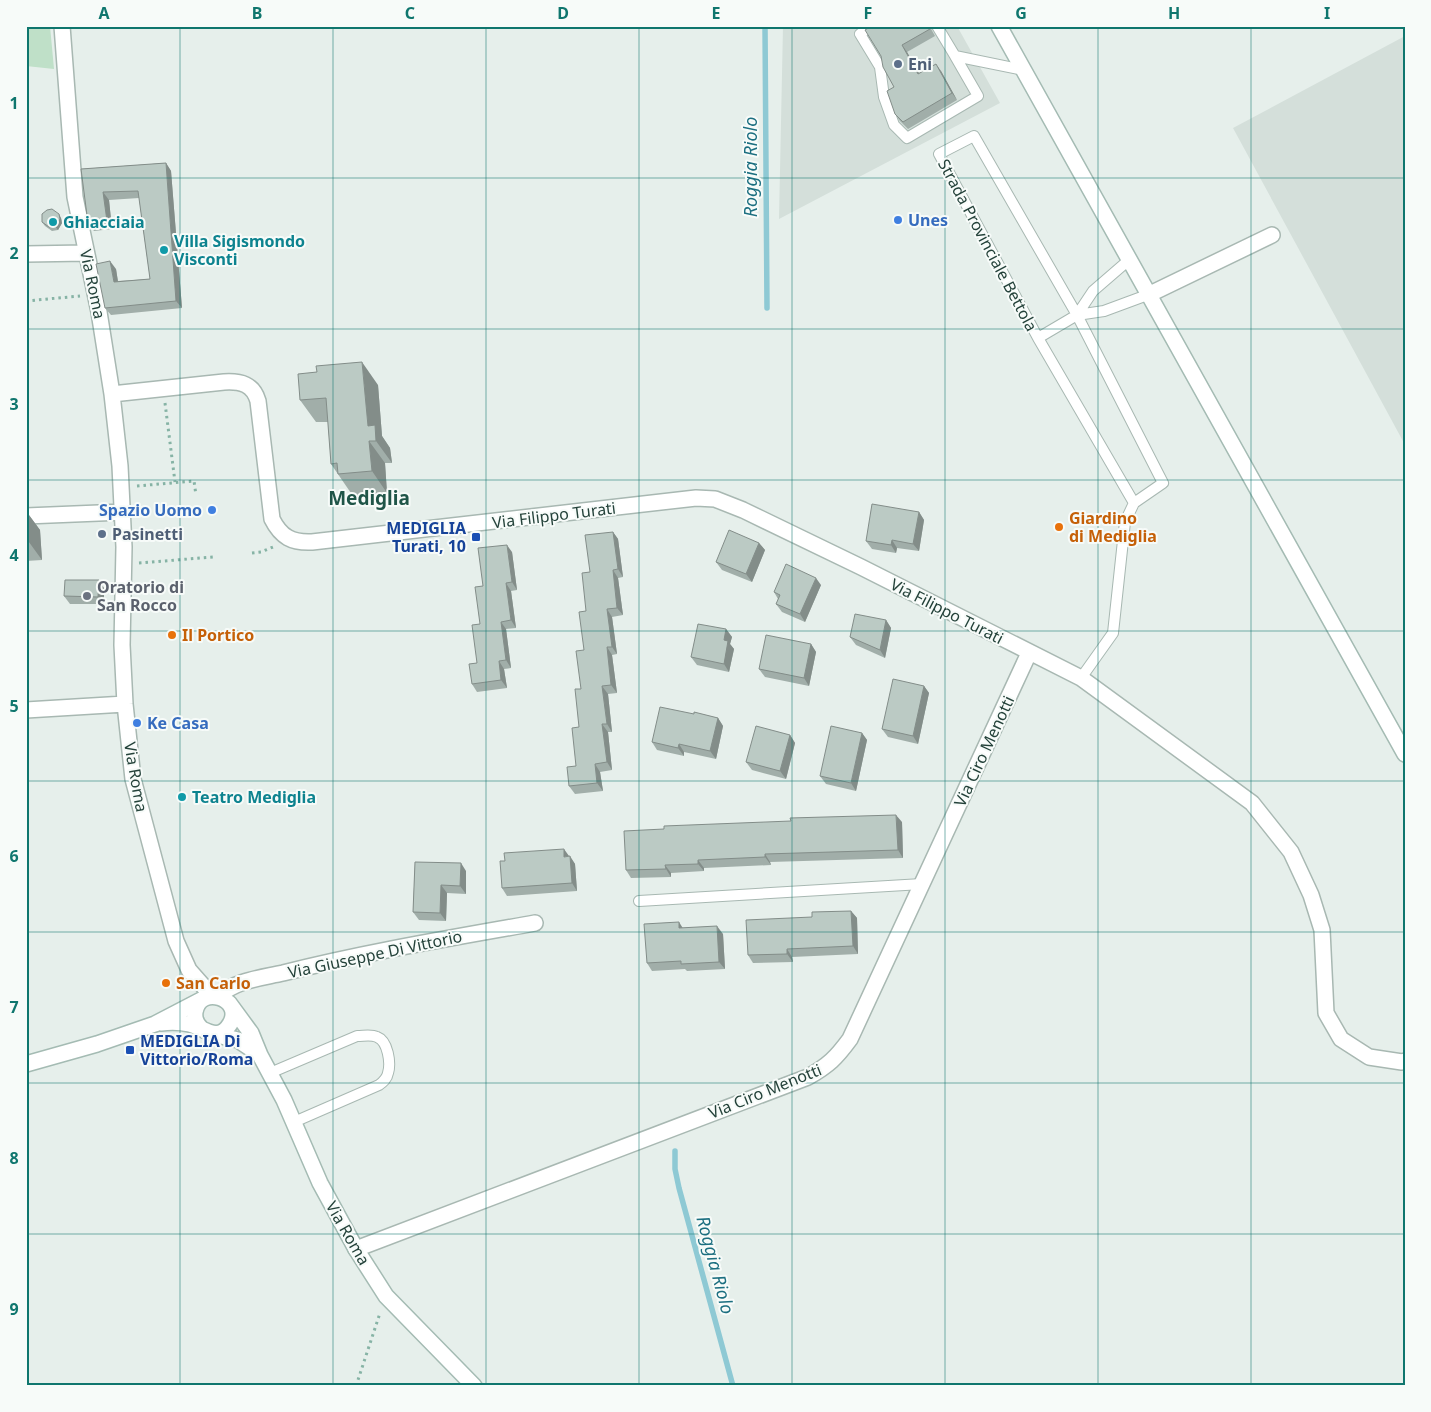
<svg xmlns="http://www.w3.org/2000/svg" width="1431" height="1412" font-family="'Noto Sans',sans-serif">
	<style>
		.built { fill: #d4dfda }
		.green { fill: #bfe0c8 }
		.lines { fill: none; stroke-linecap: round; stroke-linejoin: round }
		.stream { stroke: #8ec9d4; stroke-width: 5.5 }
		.lane-casing { stroke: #a8b8b2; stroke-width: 12 }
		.street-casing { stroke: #a8b8b2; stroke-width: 18 }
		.secondary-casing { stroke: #a4bbb3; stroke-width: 18 }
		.path { stroke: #86b3a5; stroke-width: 3; stroke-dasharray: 2.5 4; stroke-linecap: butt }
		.lane { stroke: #fff; stroke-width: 10 }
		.street { stroke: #fff; stroke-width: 15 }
		.secondary { stroke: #fff; stroke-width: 15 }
		.wall { fill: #a1aea9 }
		.shaded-wall { fill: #838d89 }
		.building { fill: #bbcac4; stroke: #838d89 }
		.grid { fill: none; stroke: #0f766e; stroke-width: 1; stroke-opacity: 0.55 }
		.service-dot { fill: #5c6f8a; stroke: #f7fbf9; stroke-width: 2 }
		.shop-dot { fill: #3f7fe0; stroke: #f7fbf9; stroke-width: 2 }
		.culture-dot { fill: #0f9aa8; stroke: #f7fbf9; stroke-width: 2 }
		.food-dot { fill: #e8710a; stroke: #f7fbf9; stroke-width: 2 }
		.transit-dot { fill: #1a4fb4; stroke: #f7fbf9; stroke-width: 2 }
		.worship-dot { fill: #6b7280; stroke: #f7fbf9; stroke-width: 2 }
		.labels { text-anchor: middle; stroke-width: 4; stroke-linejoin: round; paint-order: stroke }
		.service-label { font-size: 16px; font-weight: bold; fill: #4e5e75; stroke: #f7fbf9; text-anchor: start }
		.shop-label { font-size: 16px; font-weight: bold; fill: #366cbe; stroke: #f7fbf9; text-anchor: start }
		.culture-label { font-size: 16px; font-weight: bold; fill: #0d838f; stroke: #f7fbf9; text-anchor: start }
		.street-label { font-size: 16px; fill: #24423a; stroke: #f7fbf9 }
		.food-label { font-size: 16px; font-weight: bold; fill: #c56008; stroke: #f7fbf9; text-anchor: start }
		.transit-label { font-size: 16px; font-weight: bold; fill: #164399; stroke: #f7fbf9; text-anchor: end }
		.worship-label { font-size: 16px; font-weight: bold; fill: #5b616d; stroke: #f7fbf9; text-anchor: start }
		.water-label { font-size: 18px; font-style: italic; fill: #1c6f80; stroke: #f7fbf9 }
		.quarter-label { font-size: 19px; font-weight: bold; fill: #1f5548; stroke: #f7fbf9 }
		.neatline { fill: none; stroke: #0f766e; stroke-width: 2 }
		.grid-label { font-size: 16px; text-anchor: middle; font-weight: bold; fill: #0f766e }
	</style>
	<rect width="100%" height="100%" fill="#e6efeb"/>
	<!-- built -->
	<path class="built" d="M 783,26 L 957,26 L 1000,103 L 779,219 Z
		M 1405,36 L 1405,443 L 1404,443 L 1233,128 Z"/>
	<!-- green -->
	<path class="green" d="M 26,26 L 50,26 L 54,69 L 26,66 Z"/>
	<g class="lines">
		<!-- stream -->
		<path class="stream" d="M 765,26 L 767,308
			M 675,1151 L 675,1169 L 679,1188 L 733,1386"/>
		<!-- lane casing -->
		<g class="lane-casing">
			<path id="lane" d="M 871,26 L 860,34 L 880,67 L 884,97 L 894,125 L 907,138 L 978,96 L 955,56
				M 937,26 L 955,56 L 1024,70
				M 1077,315 L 1093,291 L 1130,259
				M 1038,338 L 1077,315 L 1104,311 L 1150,294
				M 1081,678 L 1113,633 L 1125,522 L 1134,503 L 1163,483 L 1077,315 L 974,136 L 939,154 L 1038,338 L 1134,503
				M 639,901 L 922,884
				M 270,1073 L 357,1036 C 364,1036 371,1034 377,1037 C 388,1041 391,1063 388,1073 C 387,1079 383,1082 379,1085 L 294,1122"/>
		</g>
		<!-- street casing -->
		<g class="street-casing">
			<path id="street" d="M 62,26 L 75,197 L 99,312 L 112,394 L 120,466 L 124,547 L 122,645 L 125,704 L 133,779 L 176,941 L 189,970 L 212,996
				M 26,254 L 86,253
				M 1150,294 L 1272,235
				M 112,394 L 224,382 C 241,381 253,384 258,401 L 272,519 C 281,537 292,543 312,542 L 696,498 L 715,499 L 743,510 L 861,567 L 1081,678 L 1252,803 L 1291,852 L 1311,895 L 1322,930 L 1326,1013 L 1341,1039 L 1369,1057 L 1402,1062 L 1405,1061
				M 26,516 L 123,512
				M 26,710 L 125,704
				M 219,996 C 236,980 261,978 283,973 C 366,952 451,938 535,923
				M 356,1249 L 808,1077 C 829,1065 836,1058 850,1039 L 1029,653"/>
		</g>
		<!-- secondary casing -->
		<g class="secondary-casing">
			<path id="secondary" d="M 999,26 L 1405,754
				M 229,1003 L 251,1033 L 260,1055 L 284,1100 L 320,1183 L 356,1249 L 386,1296 L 474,1386
				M 161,1023 C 170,1022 180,1022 189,1024 C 203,1027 218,1044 230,1024 C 245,999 200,983 195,1012 C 194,1019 197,1025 202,1029
				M 213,1034 L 238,1040 L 259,1054
				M 26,1064 L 97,1044 L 155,1024 L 205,998"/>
		</g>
		<!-- path -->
		<path class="path" d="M 26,301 L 80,296
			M 165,403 L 175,482
			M 137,486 L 194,481 L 196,495
			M 252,553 L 261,552 L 273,547
			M 139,563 L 213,557
			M 356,1386 L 380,1313"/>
		<!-- lane -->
		<use href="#lane" class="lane"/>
		<!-- street -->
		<use href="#street" class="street"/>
		<!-- secondary -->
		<use href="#secondary" class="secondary"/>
	</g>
	<!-- wall -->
	<path class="wall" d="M 930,27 L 935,36 L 907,52 L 919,73 L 941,71 L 957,100 L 908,129 L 900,121 L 895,114 L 894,87 L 881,56 Z
		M 166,163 L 171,171 L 182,308 L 111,315 L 105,308 L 116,269 L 118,281 L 150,279 L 139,198 L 109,200 L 112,229 L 94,231 L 88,223 L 81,169 Z
		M 61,218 L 62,223 L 58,230 L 52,231 L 45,226 L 42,222 Z
		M 378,385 L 382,436 L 390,448 L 392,463 L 385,463 L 387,493 L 353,496 L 331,464 L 328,422 L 316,422 L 300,400 Z
		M 26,511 L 40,530 L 42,560 L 26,561 Z
		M 919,512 L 924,520 L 919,551 L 897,548 L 896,553 L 872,549 L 866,541 Z
		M 613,532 L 618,539 L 623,577 L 618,578 L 623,615 L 612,617 L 617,654 L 612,655 L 617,693 L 608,694 L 612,732 L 608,732 L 612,770 L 600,772 L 603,791 L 575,794 L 569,786 L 576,766 L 579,727 L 581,689 L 590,572 Z
		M 759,543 L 765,550 L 752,582 L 722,570 L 716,562 Z
		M 512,552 L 517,590 L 511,591 L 516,628 L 506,629 L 511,668 L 504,669 L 507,688 L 477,692 L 472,684 L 477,663 L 483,586 Z
		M 821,585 L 805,622 L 782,612 L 776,604 L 778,599 L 774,592 Z
		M 104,588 L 104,604 L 70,604 L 64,596 Z
		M 886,620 L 891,628 L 885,658 L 856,645 L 850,637 Z
		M 726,629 L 732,637 L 730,644 L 734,649 L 729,672 L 697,665 L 691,657 Z
		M 811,644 L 816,652 L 809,686 L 765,677 L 759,669 Z
		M 924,686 L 929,693 L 918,744 L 888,737 L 882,729 Z
		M 694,714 L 718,718 L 723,726 L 716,759 L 684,752 L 684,756 L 657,750 L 652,742 Z
		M 862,733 L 867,740 L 856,791 L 826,784 L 820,776 Z
		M 790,735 L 795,743 L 786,779 L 752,770 L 746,762 Z
		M 902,822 L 903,858 L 770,862 L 771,865 L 704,868 L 704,871 L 671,873 L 671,877 L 631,878 L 626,870 Z
		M 569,856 L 575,864 L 577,891 L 507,896 L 502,888 Z
		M 415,862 L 466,871 L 466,894 L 447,893 L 446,921 L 419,920 L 413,912 Z
		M 851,911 L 857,918 L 858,954 L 792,957 L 793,962 L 753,963 L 748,955 L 812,917 Z
		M 683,928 L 723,934 L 725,969 L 687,971 L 685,969 L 652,971 L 647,963 Z"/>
	<!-- shaded-wall -->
	<path class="shaded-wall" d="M 902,45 L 907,52 L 923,81 L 918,74 Z
		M 936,64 L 941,71 L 957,100 L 952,93 Z
		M 166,163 L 171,171 L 182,308 L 176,301 Z
		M 103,192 L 109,200 L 112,229 L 107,221 Z
		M 59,214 L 61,218 L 62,223 L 58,230 L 55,226 Z
		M 110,261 L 116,269 L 119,289 L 114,282 Z
		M 362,362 L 378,385 L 382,436 L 390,448 L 392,463 L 376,441 L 368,426 Z
		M 369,441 L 385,463 L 387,493 L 372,471 Z
		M 26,511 L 40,530 L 42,560 L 26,538 Z
		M 919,512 L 924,520 L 919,551 L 913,544 Z
		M 613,532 L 618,539 L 623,577 L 618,569 Z
		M 892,540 L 897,548 L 896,553 L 891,545 Z
		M 759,543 L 765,550 L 752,582 L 746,574 Z
		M 507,545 L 512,552 L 517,590 L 512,582 Z
		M 613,570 L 618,578 L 623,615 L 617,608 Z
		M 816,578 L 821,585 L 805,622 L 800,614 Z
		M 99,580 L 104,588 L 104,604 L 98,597 Z
		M 506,583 L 511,591 L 516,628 L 511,620 Z
		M 607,609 L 612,617 L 617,654 L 612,647 Z
		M 886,620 L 891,628 L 885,658 L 880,650 Z
		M 501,622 L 506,629 L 511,668 L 506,660 Z
		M 726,629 L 732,637 L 730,644 L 734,649 L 729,672 L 724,664 L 724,640 Z
		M 811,644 L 816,652 L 809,686 L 804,678 Z
		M 607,647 L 612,655 L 617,693 L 611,685 Z
		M 499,661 L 504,669 L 507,688 L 501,680 Z
		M 602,686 L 608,694 L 612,732 L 607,724 Z
		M 924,686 L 929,693 L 918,744 L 913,736 Z
		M 718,718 L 723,726 L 716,759 L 710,751 Z
		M 602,724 L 608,732 L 612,770 L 607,762 Z
		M 862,733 L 867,740 L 856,791 L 851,783 Z
		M 790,735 L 795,743 L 786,779 L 780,771 Z
		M 679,744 L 684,752 L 684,756 L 678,748 Z
		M 595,764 L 600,772 L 603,791 L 597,783 Z
		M 896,815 L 902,822 L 903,858 L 898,850 Z
		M 564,849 L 569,856 L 564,857 Z
		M 765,854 L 770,862 L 771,865 L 765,857 Z
		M 570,856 L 575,864 L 577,891 L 572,883 Z
		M 698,860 L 704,868 L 704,871 L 698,864 Z
		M 461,863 L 466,871 L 466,894 L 460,886 Z
		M 665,865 L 671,873 L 671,877 L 666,869 Z
		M 441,885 L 447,893 L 446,921 L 440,913 Z
		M 851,911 L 857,918 L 858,954 L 853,946 Z
		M 679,922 L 684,930 L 679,928 Z
		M 717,926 L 723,934 L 725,969 L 719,962 Z
		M 787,949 L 792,957 L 793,962 L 787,954 Z"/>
	<!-- building -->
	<path class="building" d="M 872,26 L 929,26 L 930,29 L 902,45 L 918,74 L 936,64 L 952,93 L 903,122 L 895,114 L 887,91 L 894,87 L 883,67 L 881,56 L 865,30 Z
		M 166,163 L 176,301 L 105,308 L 96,264 L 110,261 L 114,282 L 150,279 L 138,191 L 103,192 L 107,221 L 88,223 L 81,169 Z
		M 52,209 L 59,214 L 60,219 L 55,226 L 49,227 L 42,222 L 42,214 L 47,210 Z
		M 362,362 L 368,426 L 375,425 L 376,441 L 369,441 L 372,471 L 338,474 L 337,463 L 331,464 L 326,398 L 300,400 L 298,374 L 317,372 L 316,366 Z
		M 872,504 L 919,512 L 913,544 L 892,540 L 891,545 L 866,541 Z
		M 729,530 L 759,543 L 746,574 L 716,562 Z
		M 613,532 L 618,569 L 613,570 L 617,608 L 607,609 L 612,647 L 607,647 L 611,685 L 602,686 L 607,724 L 602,724 L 607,762 L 595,764 L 597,783 L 569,786 L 567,767 L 576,766 L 572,728 L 579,727 L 575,689 L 581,689 L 576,651 L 584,650 L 579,612 L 586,611 L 582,573 L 590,572 L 585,535 Z
		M 507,545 L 512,582 L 506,583 L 511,620 L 501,622 L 506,660 L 499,661 L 501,680 L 472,684 L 469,664 L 477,663 L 472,625 L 480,624 L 475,587 L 483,586 L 478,548 Z
		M 786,564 L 816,578 L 800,614 L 776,604 L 780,595 L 774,592 Z
		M 65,580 L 99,580 L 98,597 L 64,596 Z
		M 855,614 L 886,620 L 880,650 L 850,637 Z
		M 698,624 L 726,629 L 724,640 L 728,641 L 724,664 L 691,657 Z
		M 766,635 L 811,644 L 804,678 L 759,669 Z
		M 893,679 L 924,686 L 913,736 L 882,729 Z
		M 660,707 L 694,714 L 694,712 L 718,718 L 710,751 L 679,744 L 678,748 L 652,742 Z
		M 756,726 L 790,735 L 780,771 L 746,762 Z
		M 831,726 L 862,733 L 851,783 L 820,776 Z
		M 896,815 L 898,850 L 765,854 L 765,857 L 698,860 L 698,864 L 665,865 L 666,869 L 626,870 L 624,831 L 664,829 L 664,826 L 791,821 L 790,818 Z
		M 564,849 L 564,857 L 570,856 L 572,883 L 502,888 L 500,861 L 505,861 L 504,853 Z
		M 415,862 L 461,863 L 460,886 L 441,885 L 440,913 L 413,912 Z
		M 851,911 L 853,946 L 787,949 L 787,954 L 748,955 L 746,920 L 812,917 L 812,912 Z
		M 679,922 L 679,928 L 717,926 L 719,962 L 681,964 L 681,961 L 647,963 L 644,924 Z"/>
	<!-- grid -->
	<path class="grid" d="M 180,26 L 180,1386M 333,26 L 333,1386M 486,26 L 486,1386M 639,26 L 639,1386M 792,26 L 792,1386M 945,26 L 945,1386M 1098,26 L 1098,1386M 1251,26 L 1251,1386M 26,178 L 1405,178M 26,329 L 1405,329M 26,480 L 1405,480M 26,631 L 1405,631M 26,781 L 1405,781M 26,932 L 1405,932M 26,1083 L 1405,1083M 26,1234 L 1405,1234"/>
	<!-- markers -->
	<g class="service-dot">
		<circle cx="898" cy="64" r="5"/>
		<circle cx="102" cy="534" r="5"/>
	</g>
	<g class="shop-dot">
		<circle cx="898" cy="220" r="5"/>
		<circle cx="212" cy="510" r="5"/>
		<circle cx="137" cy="723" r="5"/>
	</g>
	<g class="culture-dot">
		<circle cx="53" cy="222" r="5"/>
		<circle cx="164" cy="250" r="5"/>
		<circle cx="182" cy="797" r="5"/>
	</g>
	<g class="food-dot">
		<circle cx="1059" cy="527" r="5"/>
		<circle cx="172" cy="635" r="5"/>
		<circle cx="166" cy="983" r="5"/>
	</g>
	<g class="transit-dot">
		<rect x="471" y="532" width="10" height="10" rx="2.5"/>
		<rect x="125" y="1045" width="10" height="10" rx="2.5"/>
	</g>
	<circle class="worship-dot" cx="87" cy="596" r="5"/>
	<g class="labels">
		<!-- service labels -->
		<g class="service-label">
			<text x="908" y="70">Eni</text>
			<text x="112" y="540">Pasinetti</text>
		</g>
		<!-- shop labels -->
		<g class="shop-label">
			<text x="908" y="226">Unes</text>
			<text x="202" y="516" text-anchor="end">Spazio Uomo</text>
			<text x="147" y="729">Ke Casa</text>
		</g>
		<!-- culture labels -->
		<g class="culture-label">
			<text x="63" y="228">Ghiacciaia</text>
			<text x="174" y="247">Villa Sigismondo<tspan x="174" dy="18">Visconti</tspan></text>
			<text x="192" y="803">Teatro Mediglia</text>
		</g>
		<!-- street labels -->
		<g class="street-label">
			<text transform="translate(988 245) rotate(62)" y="6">Strada Provinciale Bettola</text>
			<text transform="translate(93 284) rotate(78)" y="6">Via Roma</text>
			<text transform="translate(554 515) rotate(-7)" y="6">Via Filippo Turati</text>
			<text transform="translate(947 611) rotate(27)" y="6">Via Filippo Turati</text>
			<text transform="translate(984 751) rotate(-65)" y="6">Via Ciro Menotti</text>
			<text transform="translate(136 777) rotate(80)" y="6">Via Roma</text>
			<text transform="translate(375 954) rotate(-12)" y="6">Via Giuseppe Di Vittorio</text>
			<text transform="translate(765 1091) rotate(-22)" y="6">Via Ciro Menotti</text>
			<text transform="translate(348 1233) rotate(60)" y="6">Via Roma</text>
		</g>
		<!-- food labels -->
		<g class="food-label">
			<text x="1069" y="524">Giardino<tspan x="1069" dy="18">di Mediglia</tspan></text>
			<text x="182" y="641">Il Portico</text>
			<text x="176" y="989">San Carlo</text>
		</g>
		<!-- transit labels -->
		<g class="transit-label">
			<text x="466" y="534">MEDIGLIA<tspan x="466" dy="18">Turati, 10</tspan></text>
			<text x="140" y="1047" text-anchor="start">MEDIGLIA Di<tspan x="140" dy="18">Vittorio/Roma</tspan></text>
		</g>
		<!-- worship labels -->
		<g class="worship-label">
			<text x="97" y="593">Oratorio di<tspan x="97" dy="18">San Rocco</tspan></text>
		</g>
		<!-- water labels -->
		<g class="water-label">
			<text transform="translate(751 167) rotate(-90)" y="6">Roggia Riolo</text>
			<text transform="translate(715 1265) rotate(75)" y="6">Roggia Riolo</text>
		</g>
		<!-- quarter labels -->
		<g class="quarter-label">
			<text x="369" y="505">Mediglia</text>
		</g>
	</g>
	<!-- border -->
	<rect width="1431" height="1412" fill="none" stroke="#f7fbf9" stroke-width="55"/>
	<rect x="28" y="28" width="1376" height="1356" class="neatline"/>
	<g class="grid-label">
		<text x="104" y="19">A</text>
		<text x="257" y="19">B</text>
		<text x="410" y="19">C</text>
		<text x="563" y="19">D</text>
		<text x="716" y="19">E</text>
		<text x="868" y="19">F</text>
		<text x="1021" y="19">G</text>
		<text x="1174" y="19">H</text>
		<text x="1327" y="19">I</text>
		<text x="14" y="109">1</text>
		<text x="14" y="259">2</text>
		<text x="14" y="410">3</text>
		<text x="14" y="561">4</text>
		<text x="14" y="712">5</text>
		<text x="14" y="862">6</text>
		<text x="14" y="1013">7</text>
		<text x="14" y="1164">8</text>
		<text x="14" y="1315">9</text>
	</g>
</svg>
